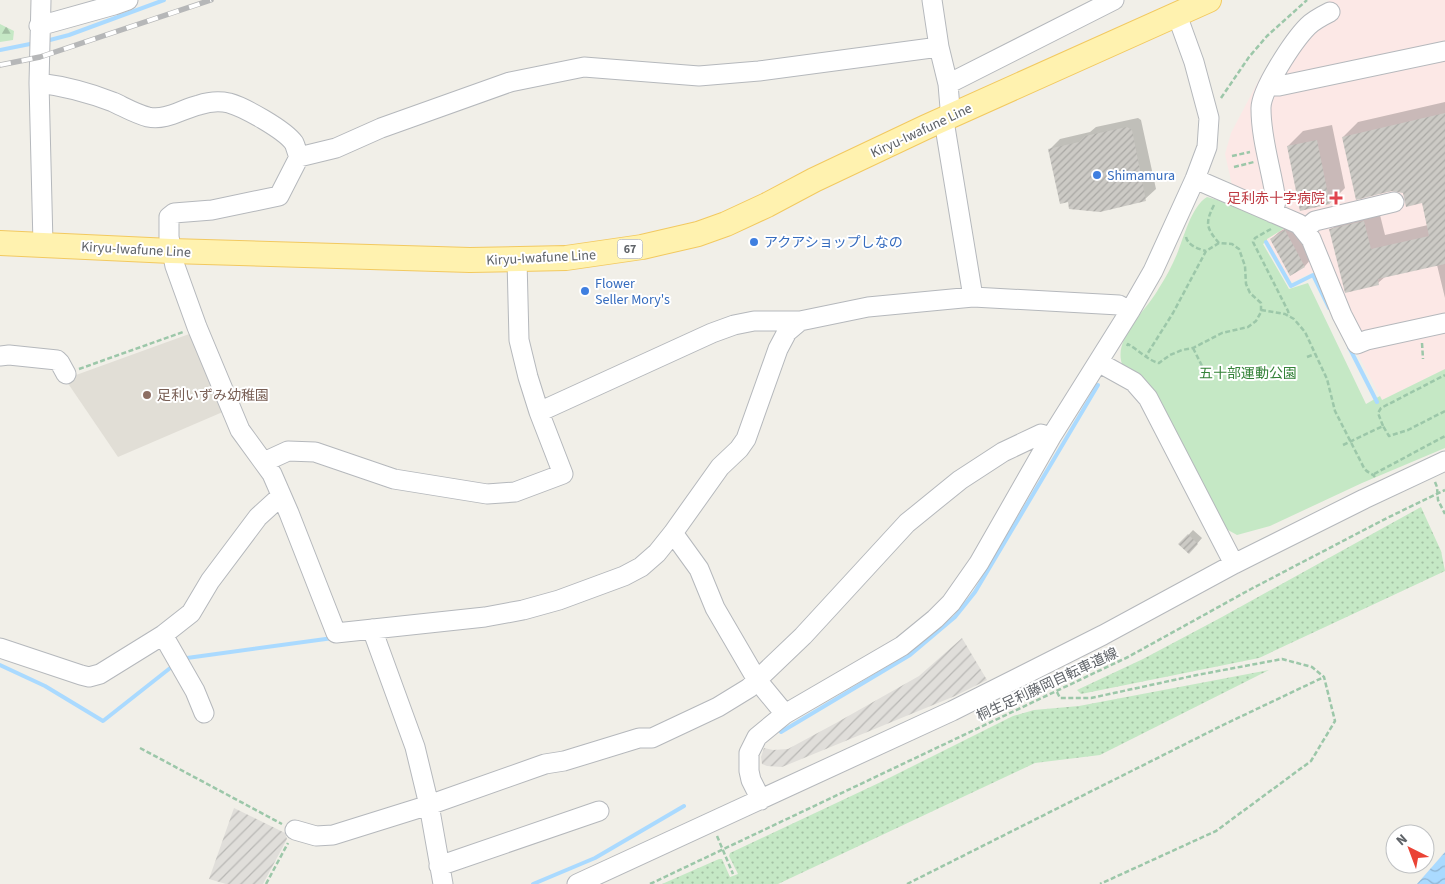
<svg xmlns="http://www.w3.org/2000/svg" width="1445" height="884" font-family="'Source Sans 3','Noto Sans JP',sans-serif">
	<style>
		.industrial { fill: url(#industrial-furrows) }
		.education { fill: #e1ded6 }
		.medical { fill: #fce8e6 }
		.grass { fill: url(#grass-dots) }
		.forest { fill: url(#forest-firs) }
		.park { fill: #c5e8c5 }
		.water { fill: url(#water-waves) }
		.shadow { fill: #0003 }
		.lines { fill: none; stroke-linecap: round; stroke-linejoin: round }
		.stream { stroke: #aadaff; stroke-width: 4 }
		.building { fill: url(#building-hatch) }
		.minor-casing { stroke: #b5b8bc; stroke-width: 21 }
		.major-casing { stroke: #f2c960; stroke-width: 26 }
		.path { stroke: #9cc7a9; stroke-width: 2.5; stroke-dasharray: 5 2.5; stroke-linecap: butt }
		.minor { stroke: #fff; stroke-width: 19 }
		.major { stroke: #fff2af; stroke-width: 24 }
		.rail-casing { stroke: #b6b7b8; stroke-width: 5.5 }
		.rail { stroke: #fff; stroke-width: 4; stroke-dasharray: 11; stroke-linecap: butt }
		.shop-dot { fill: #3f7fe0; stroke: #fff; stroke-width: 2 }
		.health-dot { fill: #e0444e; stroke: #fff; stroke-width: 2 }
		.education-dot { fill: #8d6e63; stroke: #fff; stroke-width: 2 }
		.labels { text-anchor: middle; stroke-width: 4; stroke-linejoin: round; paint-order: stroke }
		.shield { fill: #fff; stroke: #8f9295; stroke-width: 1 }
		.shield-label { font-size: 12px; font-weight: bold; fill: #5f6368 }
		.street-label { font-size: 14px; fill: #5f6368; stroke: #fff }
		.shop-label { font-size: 14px; fill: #366cbe; stroke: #fff; text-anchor: start }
		.health-label { font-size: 14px; fill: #be3a42; stroke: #fff; text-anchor: end }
		.park-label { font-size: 14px; fill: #348238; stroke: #fff }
		.education-label { font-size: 14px; fill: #785e54; stroke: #fff; text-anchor: start }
	</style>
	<defs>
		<pattern id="industrial-furrows" width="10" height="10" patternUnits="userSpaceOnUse" patternTransform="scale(1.25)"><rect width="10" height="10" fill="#e0deda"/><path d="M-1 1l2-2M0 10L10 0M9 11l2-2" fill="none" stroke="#b9b8b5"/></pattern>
		<pattern id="grass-dots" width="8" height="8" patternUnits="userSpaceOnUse" patternTransform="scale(1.25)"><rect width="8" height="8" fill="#c5e8c5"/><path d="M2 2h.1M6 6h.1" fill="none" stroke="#a3c0a4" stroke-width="1.8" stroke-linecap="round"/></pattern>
		<pattern id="forest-firs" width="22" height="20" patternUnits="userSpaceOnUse" patternTransform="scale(1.25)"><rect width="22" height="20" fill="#c5e8c5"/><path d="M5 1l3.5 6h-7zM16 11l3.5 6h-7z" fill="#a3c0a4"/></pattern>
		<pattern id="water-waves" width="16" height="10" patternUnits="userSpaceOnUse" patternTransform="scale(1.25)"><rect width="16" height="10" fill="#aadaff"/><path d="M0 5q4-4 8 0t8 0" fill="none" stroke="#8eb4d2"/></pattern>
		<pattern id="building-hatch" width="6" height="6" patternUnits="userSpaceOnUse" patternTransform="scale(1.25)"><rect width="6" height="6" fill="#cccac5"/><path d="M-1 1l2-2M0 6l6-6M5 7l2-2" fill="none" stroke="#a9a8a4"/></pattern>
	</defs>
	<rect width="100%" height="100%" fill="#f1efe8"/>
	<!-- industrial -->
	<path class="industrial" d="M 962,638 L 987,680 L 955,696 L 782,767 L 767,766 L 762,764 L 761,757 L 764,748 L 773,750 L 788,749 L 836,723 L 919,676 Z
		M 234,808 L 285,833 L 287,839 L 263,884 L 226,884 L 209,879 Z"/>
	<!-- education -->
	<path class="education" d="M 192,333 L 225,411 L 118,457 L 65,379 Z"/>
	<!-- medical -->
	<path class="medical" d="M 1330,0 L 1445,0 L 1445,369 L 1382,400 L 1314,272 L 1291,282 L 1266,239 L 1285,228 L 1231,187 L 1232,185 L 1225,154 L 1231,133 L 1261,76 L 1280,48 L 1316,10 Z"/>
	<!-- grass -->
	<path class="grass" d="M 1421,507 L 1441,551 L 1445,571 L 1259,658 L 1081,694 L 1077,690 L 1143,659 L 1222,617 Z
		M 1269,670 L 1100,755 L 1035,763 L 778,884 L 662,884 L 719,859 L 722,859 L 730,877 L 738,874 L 729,856 L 730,853 L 883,781 L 1013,716 L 1034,710 L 1079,706 Z"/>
	<!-- forest -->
	<path class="forest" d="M 0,24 L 14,31 L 13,40 L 0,42 Z"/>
	<!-- park -->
	<path class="park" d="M 1207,197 L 1225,202 L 1285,228 L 1267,239 L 1267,241 L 1263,244 L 1289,289 L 1308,283 L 1366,404 L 1380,396 L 1382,400 L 1445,369 L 1445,448 L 1362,483 L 1270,526 L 1237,535 L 1228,530 L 1220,522 L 1122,364 C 1113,338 1147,310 1159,288 C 1166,277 1172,266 1177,254 C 1184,237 1191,207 1207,197 Z"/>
	<!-- water -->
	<path class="water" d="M 1445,852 L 1445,884 L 1417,884 Z"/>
	<!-- shadow -->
	<path class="shadow" d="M 1445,102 L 1445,298 L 1437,265 L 1386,276 L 1378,283 L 1331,230 L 1345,215 L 1378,207 L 1385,235 L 1428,225 L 1423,202 L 1404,192 L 1397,190 L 1357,198 L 1343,137 L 1358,122 Z
		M 1138,118 L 1141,120 L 1156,189 L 1145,199 L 1050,149 L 1060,139 L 1090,132 L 1096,127 Z
		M 1332,125 L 1345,188 L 1330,203 L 1288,146 L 1303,131 Z
		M 1293,224 L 1312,258 L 1305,266 L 1291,274 L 1271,239 L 1279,232 Z
		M 1193,530 L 1202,538 L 1189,553 L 1180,544 Z"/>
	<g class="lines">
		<!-- stream -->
		<path class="stream" d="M 46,41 L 69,35 L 164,0
			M 0,50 L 35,43
			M 1266,242 L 1291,286 L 1313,275 L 1329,308
			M 1349,347 L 1377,402
			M 182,660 L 187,658 L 333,638
			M 0,665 L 45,686 L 103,721 L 174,665
			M 781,732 L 910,655 L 955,617 L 975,592 L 1098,385
			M 533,884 L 595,858 L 684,806"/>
	</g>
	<!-- building -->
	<path class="building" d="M 1445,113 L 1445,264 L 1378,279 L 1379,285 L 1345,293 L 1329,229 L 1364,221 L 1371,249 L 1429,236 L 1422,203 L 1406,207 L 1403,193 L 1391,191 L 1356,200 L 1342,137 Z
		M 1127,127 L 1132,130 L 1146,201 L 1100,212 L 1069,209 L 1068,202 L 1060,204 L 1048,149 L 1079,142 L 1085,136 Z
		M 1317,140 L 1330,204 L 1300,211 L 1287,146 Z
		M 1285,230 L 1305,267 L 1290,276 L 1270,239 Z
		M 1188,534 L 1198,544 L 1189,554 L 1178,544 Z"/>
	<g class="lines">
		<!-- minor casing -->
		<g class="minor-casing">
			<path id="minor" d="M 41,0 L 39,83 L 43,244
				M 932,0 L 939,47 L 948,84 L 950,108 L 945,127 L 973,297
				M 39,26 L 114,5 L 128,0
				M 39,83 C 63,86 90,93 113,102 C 124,107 136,114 148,117 C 166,121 182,109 199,105 C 208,102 220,101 229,103 C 244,107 285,130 294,143 C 296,147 297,153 299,157 L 279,196 L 212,210 L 174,213 L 169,217 L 169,237 L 175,266 L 197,327 L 240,430 L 272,474 L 289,513 L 336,633 L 485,617 L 523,610 L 559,600 L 624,576 L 641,567 L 657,553 L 673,533 L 720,467 L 739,449 L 746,439 L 778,349 L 787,332 L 800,321
				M 948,84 L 1114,0
				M 1269,86 L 1279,86 L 1445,51
				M 299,157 L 336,148 L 381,128 L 510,82 L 584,67 L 699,76 L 759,71 L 939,47
				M 1195,179 L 1299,224 L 1311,239 L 1342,315 L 1357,344 L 1367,340 L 1445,323
				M 1273,213 L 1276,201 C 1272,171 1261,140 1261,109 C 1260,91 1294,40 1308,26 C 1314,20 1322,16 1330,12
				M 1304,230 L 1315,221 L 1394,202
				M 0,356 L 9,355 L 57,360 L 60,363 L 66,374
				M 1098,362 L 1134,382 L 1148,398 L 1234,564
				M 539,412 L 712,333 L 734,325 L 754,321 L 800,321 L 868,307 L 973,297 L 1119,305 L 1130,311
				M 264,462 L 288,451 L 315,452 L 394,479 L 487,494 L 515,492 L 563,474 L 539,412 L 528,377 L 519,340 L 517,260
				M 673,533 L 699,569 L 715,608 L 757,680 L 803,636 L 907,523 L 960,480 L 1003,452 L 1041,434 L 1051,437
				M 372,629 L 415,747 L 429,805 L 443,884
				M 163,635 L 195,691 L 204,713
				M 0,648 L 81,675 L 89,677 L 100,674 L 163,635 L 191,613 L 210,581 L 258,517 L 281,496
				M 761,800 L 751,780 L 749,771 L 749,753 L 757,737 L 785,714 L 902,646 L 935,619 L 951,603 L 979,563 L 1051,437 L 1130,311 L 1153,271 L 1195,179 L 1207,147 L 1209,118 L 1194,62 L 1177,15
				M 295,830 L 316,836 L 333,835 L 429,805 L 545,764 L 564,761 L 639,738 L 652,738 L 718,707 L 749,688 L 757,680 L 785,714
				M 439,866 L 599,811
				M 577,884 L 952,711 L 1103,635 L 1234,564 L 1364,499 L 1445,461"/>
		</g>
		<!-- major casing -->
		<g class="major-casing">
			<path id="major" d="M 0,243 L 171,251 L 470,260 L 566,258 L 642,247 L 698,234 L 726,224 L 767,205 L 814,180 L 926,127 L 1209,0"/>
		</g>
		<!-- path -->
		<path class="path" d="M 1221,98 L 1249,57 L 1267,36 L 1307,0
			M 1232,156 L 1250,152
			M 1234,167 L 1254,162
			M 1214,205 C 1205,223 1206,228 1219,243
			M 1271,229 L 1255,238 L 1253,242 L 1288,311 L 1289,316
			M 1186,237 C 1188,246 1199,249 1206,251
			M 1261,310 L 1285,314 L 1294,319 L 1305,332 L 1327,379 L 1335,411 L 1364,468 C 1367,473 1372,473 1375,477
			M 1422,343 L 1423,359
			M 1127,346 L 1128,344 C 1138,350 1149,361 1159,363 L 1170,355 L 1182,350 L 1193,348 L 1222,333 L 1248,327 L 1256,321 L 1261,312 L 1261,303 L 1250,293 L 1246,284 L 1245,266 L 1239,249 L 1232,244 L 1219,243 L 1206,251 L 1173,313 L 1146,356
			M 1193,348 L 1206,374
			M 1307,357 L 1315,354
			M 79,369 L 183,332
			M 1383,426 L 1378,413 L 1381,408 L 1445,375
			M 1343,445 L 1383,426 L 1389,436 L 1408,430 L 1445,411
			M 1374,474 L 1445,436
			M 1435,482 L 1437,487 L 1438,500 L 1445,514
			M 1057,692 L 1060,698 L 1091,698 L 1197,675 L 1282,659 L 1312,667 L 1324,677 L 1335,721 L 1311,761 L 1216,831 L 1100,884
			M 140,748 L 282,824
			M 717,836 L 733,874
			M 266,884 L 288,843
			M 650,884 L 1128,657 L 1251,589 L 1387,518 L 1445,490
			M 907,884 L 1221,726 L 1324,677"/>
		<!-- minor -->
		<use href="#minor" class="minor"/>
		<!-- major -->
		<use href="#major" class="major"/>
		<!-- rail casing -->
		<g class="rail-casing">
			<path id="rail" d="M 0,65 L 40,57 L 211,0"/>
		</g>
		<!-- rail -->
		<use href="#rail" class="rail"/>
	</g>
	<!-- markers -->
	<g class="shop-dot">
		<circle cx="1097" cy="175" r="5"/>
		<circle cx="754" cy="242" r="5"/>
		<circle cx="585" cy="291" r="5"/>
	</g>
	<path class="health-dot" d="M1333.5 190.5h5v5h5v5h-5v5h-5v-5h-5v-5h5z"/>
	<circle class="education-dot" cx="147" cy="395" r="5"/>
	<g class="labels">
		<!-- shield labels -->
		<rect class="shield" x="617.5" y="239.5" width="25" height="19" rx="4"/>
		<g class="shield-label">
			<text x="630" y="253">67</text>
		</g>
		<!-- street labels -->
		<g class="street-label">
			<text transform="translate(921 130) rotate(-25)" y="5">Kiryu-Iwafune Line</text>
			<text transform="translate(136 249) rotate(3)" y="5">Kiryu-Iwafune Line</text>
			<text transform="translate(541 257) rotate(-3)" y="5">Kiryu-Iwafune Line</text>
			<text transform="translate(1047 684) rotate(-25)" y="5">桐生足利藤岡自転車道線</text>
		</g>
		<!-- shop labels -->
		<g class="shop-label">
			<text x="1107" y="180">Shimamura</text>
			<text x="764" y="247">アクアショップしなの</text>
			<text x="595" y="288">Flower<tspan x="595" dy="16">Seller Mory's</tspan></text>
		</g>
		<!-- health labels -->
		<g class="health-label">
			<text x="1325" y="203">足利赤十字病院</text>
		</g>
		<!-- park labels -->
		<g class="park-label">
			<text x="1248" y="378">五十部運動公園</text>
		</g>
		<!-- education labels -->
		<g class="education-label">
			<text x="157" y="400">足利いずみ幼稚園</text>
		</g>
	</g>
	<!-- north arrow -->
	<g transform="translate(1410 849) rotate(318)"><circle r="24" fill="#ffffff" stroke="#bfc1c3"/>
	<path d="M0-4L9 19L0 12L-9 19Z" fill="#ea4335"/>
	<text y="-8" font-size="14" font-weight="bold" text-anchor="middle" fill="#5f6368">N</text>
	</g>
</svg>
